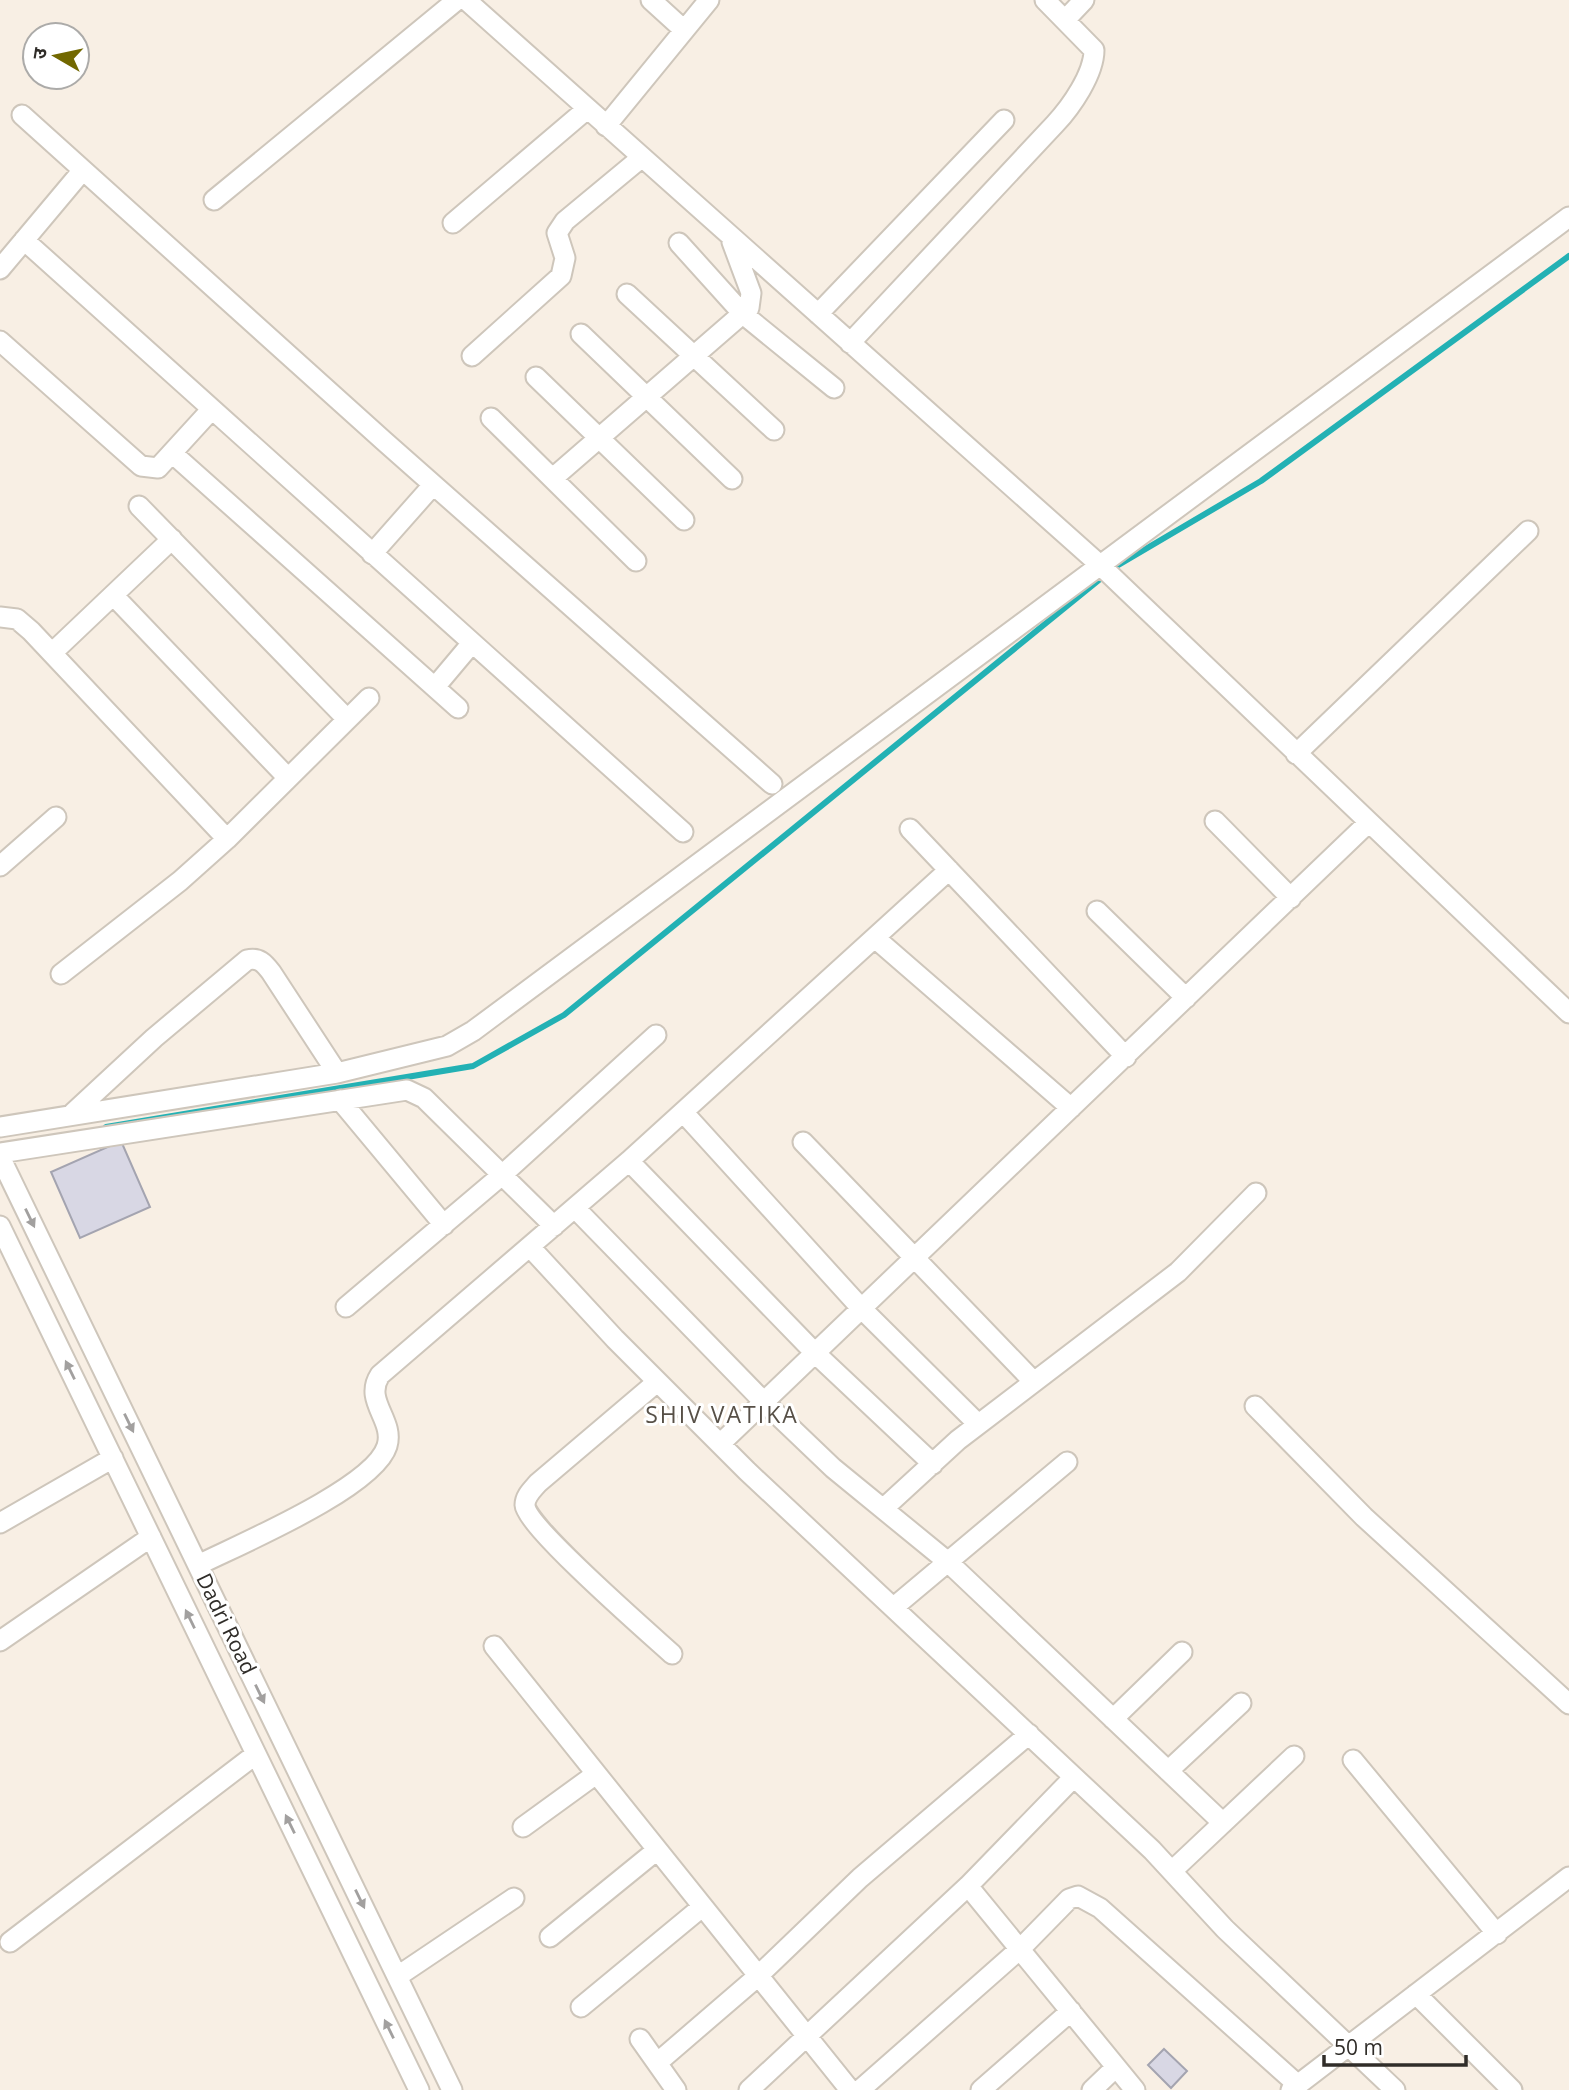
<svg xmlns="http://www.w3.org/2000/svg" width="1569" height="2090" font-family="'Open Sans','Noto Sans Devanagari',sans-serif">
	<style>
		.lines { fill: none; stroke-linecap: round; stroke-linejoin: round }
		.stream { stroke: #23b1b4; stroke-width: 6 }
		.building { fill: #d8d7e4; stroke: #a4a4b0; stroke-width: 2 }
		.minor-casing { stroke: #cec6bb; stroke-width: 23 }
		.minor { stroke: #fff; stroke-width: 19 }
		.oneway { fill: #a2a09f }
		.labels { text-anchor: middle; stroke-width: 6; stroke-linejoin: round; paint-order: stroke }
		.street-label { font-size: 21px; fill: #302d29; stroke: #fff }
		.neighbourhood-label { font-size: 23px; letter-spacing: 2px; fill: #575047; stroke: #fff }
	</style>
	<rect width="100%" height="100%" fill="#f8efe4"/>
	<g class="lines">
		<!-- stream -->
		<path class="stream" d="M 106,1127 L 473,1066 L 564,1015 L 1115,567 L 1261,481 L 1569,256"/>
	</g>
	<!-- building -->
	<path class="building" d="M 121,1141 L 150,1207 L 80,1238 L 51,1172 Z
		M 1164,2049 L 1187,2071 L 1171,2088 L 1148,2065 Z"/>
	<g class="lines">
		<!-- minor casing -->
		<g class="minor-casing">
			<path id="minor" d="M 466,0 L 1100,565 L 1569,1013
				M 651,0 L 684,30
				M 1066,19 L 1084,0
				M 22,115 L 384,441 L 772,784
				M 606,126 L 709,0
				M 214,200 L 457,0
				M 453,223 L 587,109
				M 24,240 L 683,832
				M 679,243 L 743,314 L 834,388
				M 0,269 L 83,170
				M 627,294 L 774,430
				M 818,314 L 1004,120
				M 581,334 L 732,479
				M 0,341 L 141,466 L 158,468 L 211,410
				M 850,343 L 1055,124 C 1071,107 1094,74 1094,50 L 1045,0
				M 472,356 L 561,276 L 565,258 L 557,233 L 565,221 L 641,158
				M 536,377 L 684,520
				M 491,418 L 636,561
				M 172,453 L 458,708
				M 553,478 L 749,308 L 751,293 L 732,242
				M 139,506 L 347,719
				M 372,554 L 433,485
				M 113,595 L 288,778
				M 0,617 L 17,619 L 31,631 L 227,839
				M 52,653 L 172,539
				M 435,687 L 472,643
				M 1296,754 L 1528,531
				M 1215,821 L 1291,898
				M 910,829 L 1126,1057
				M 0,866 L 56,817
				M 1097,911 L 1186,998
				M 875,938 L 1071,1108
				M 61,974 L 180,881 L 227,839 L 369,698
				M 340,1100 L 444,1225
				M 683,1112 L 861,1308 L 978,1424
				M 73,1113 L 154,1038 L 247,960 C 259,957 264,963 271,972 L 337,1073
				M 0,1127 L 337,1073 L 447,1046 L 473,1031 L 1569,217
				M 803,1142 L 1034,1382
				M 0,1153 L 407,1090 L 424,1098 L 554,1226
				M 0,1157 L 452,2090
				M 629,1161 L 815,1353 L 933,1464
				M 575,1208 L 764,1402 L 833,1468 L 948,1562 L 1223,1823
				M 0,1226 L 419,2090
				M 530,1247 L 615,1339 L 747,1471 L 1152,1850 L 1225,1929 L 1395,2090
				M 346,1307 L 502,1175 L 656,1035
				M 657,1382 L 538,1483 C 532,1490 525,1496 525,1505 C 526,1526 650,1634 672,1654
				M 1255,1406 L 1364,1517 L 1569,1704
				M 720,1444 L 1368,823
				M 884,1508 L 958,1440 L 1178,1272 L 1256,1193
				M 0,1523 L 113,1458
				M 198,1565 C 238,1545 374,1488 387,1446 C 395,1420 363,1401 380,1375 L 629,1161 L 949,870
				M 894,1607 L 1067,1462
				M 0,1641 L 151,1537
				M 494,1646 L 850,2090
				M 1113,1719 L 1182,1652
				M 1353,1760 L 1497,1934
				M 1168,1771 L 1241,1703
				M 523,1827 L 596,1774
				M 1172,1871 L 1294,1756
				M 968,1886 L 1135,2090
				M 550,1937 L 657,1850
				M 10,1942 L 256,1754
				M 398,1976 L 514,1898
				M 1416,1994 L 1512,2090
				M 581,2007 L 702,1907
				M 640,2039 L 676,2090
				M 657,2063 L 757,1977 L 860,1878 L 1029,1734
				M 749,2090 L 968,1886 L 1074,1777
				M 860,2090 L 1020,1949 L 1069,1899 L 1078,1896 L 1100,1908 L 1298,2085
				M 981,2090 L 1071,2011
				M 1092,2090 L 1116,2067
				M 1291,2090 L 1569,1877"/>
		</g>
		<!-- minor -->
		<use href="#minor" class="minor"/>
	</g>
	<!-- one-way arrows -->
	<defs><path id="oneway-solid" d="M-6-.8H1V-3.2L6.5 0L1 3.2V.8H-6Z" transform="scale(1.75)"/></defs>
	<g class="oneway">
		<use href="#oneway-solid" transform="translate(30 1218) rotate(64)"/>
		<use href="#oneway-solid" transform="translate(70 1370) rotate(-116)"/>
		<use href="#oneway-solid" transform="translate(129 1423) rotate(64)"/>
		<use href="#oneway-solid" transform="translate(190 1619) rotate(-116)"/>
		<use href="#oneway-solid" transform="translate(260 1694) rotate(64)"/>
		<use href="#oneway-solid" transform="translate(290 1824) rotate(-116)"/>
		<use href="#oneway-solid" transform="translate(360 1899) rotate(64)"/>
		<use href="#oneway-solid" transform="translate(389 2029) rotate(-116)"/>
	</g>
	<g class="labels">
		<!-- street labels -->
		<g class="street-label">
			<text transform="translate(226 1624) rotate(64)" y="7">Dadri Road</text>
		</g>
		<!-- neighbourhood labels -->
		<g class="neighbourhood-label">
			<text x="722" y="1423">SHIV VATIKA</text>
		</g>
	</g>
	<!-- north arrow -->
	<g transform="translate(56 56) rotate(279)"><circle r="33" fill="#ffffff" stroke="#acaba9" stroke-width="2"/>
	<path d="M0-5L12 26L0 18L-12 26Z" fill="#726800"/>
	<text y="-10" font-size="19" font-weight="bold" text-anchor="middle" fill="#302d29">उ</text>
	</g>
	<!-- scale -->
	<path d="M1324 2055v10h142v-10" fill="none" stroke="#302d29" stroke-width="3.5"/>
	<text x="1334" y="2055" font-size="21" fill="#302d29" stroke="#ffffff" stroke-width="5" paint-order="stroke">50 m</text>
</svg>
